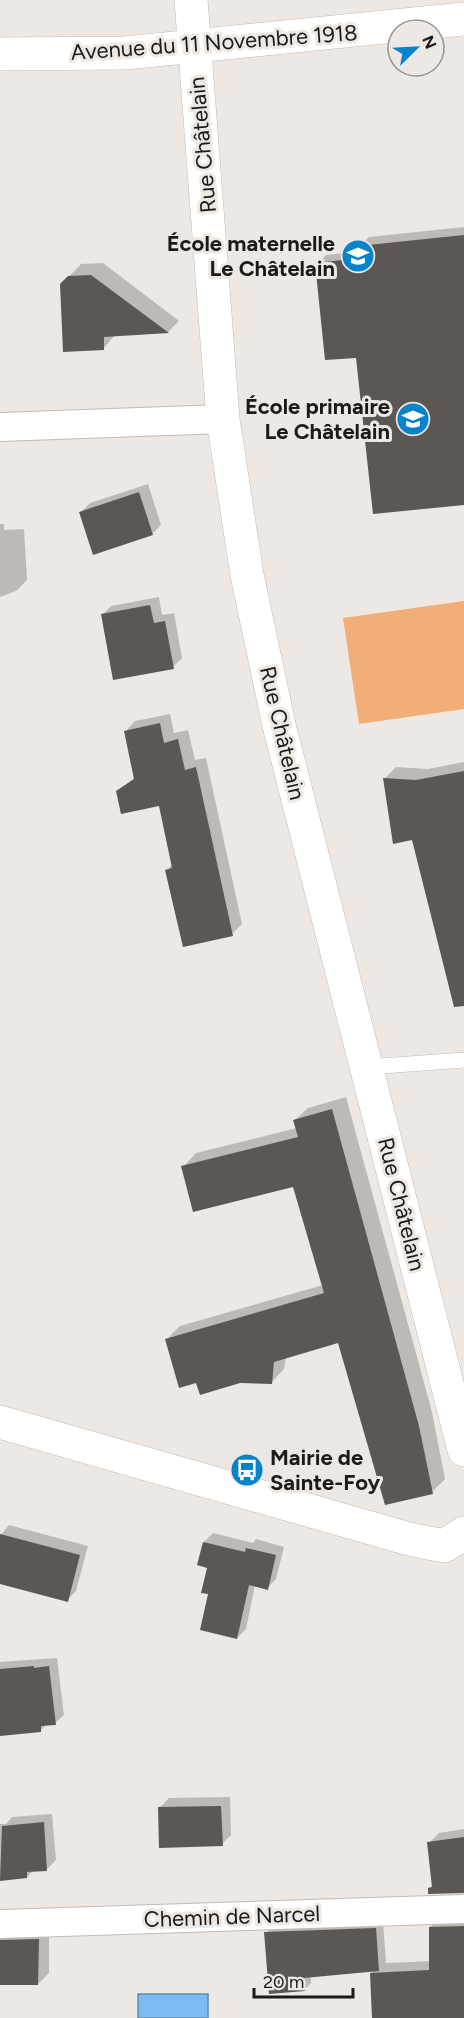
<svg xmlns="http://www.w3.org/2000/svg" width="464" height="2018" font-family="Figtree,sans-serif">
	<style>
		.green { fill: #f2ae76 }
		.water { fill: #7abcf2; stroke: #5e8bb1; stroke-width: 1.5 }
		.shadow { fill: #0003 }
		.building { fill: #5c5753 }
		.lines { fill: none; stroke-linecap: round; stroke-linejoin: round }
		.service-casing { stroke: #c1bbb7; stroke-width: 16 }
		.minor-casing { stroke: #c1bbb7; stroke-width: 30 }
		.tertiary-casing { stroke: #c1bbb7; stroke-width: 34 }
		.service { stroke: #fff; stroke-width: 15 }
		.minor { stroke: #fff; stroke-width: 28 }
		.tertiary { stroke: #fff; stroke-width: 33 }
		.labels { text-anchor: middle; stroke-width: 6; stroke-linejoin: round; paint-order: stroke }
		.street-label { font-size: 22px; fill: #1c1a18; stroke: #ede8e3 }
		.poi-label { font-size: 22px; font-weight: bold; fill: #1c1a18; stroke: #ede8e3; text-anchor: end }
	</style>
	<rect width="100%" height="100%" fill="#ede8e3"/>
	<!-- green -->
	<path class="green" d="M 464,601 L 464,709 L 359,724 L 343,618 Z"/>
	<!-- water -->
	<path class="water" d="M 138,1994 L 208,1994 L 208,2018 L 138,2018 Z"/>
	<!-- shadow -->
	<path class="shadow" d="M 464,227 L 464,503 L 358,356 L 317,264 L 326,255 L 361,251 L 360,246 L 369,237 Z
		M 103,263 L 179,321 L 168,332 L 115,335 L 103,349 L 61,285 L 81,264 Z
		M 148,484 L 161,525 L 152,534 L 81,512 L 90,503 Z
		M 0,524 L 4,524 L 4,530 L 24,529 L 27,580 L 16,591 L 0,597 Z
		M 159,597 L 162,615 L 174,613 L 182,658 L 173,667 L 102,615 L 111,606 Z
		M 170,714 L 174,733 L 188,730 L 195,760 L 206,758 L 242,924 L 232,934 L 167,870 L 173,864 L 160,804 L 118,792 L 135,777 L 125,732 L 135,721 Z
		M 464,762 L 464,972 L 413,838 L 384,779 L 396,767 L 428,769 Z
		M 346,1097 L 432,1412 L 445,1479 L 432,1492 L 339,1341 L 286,1357 L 284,1369 L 271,1383 L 197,1381 L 166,1340 L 180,1326 L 323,1285 L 294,1185 L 183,1167 L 196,1153 L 297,1128 L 294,1121 L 308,1108 Z
		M 9,1525 L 88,1546 L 76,1591 L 67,1600 L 0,1583 L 0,1536 Z
		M 213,1533 L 253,1543 L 256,1539 L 284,1547 L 276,1579 L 267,1588 L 255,1585 L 246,1629 L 237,1638 L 210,1593 L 209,1567 L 204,1542 Z
		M 57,1658 L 64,1715 L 55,1723 L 47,1724 L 41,1730 L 0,1735 L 0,1662 Z
		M 230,1797 L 231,1835 L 222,1844 L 160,1807 L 169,1798 Z
		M 52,1814 L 56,1860 L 47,1869 L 34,1870 L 27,1877 L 0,1879 L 0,1824 L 6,1824 L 12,1817 Z
		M 464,1829 L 464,1893 L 430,1888 L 433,1884 L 429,1843 L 439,1833 Z
		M 464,1917 L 464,2018 L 372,2018 L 371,1973 L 374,1970 L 311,1976 L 311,1983 L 304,1990 L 266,1933 L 273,1926 L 383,1922 L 386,1963 L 431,1961 L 430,1927 L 440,1918 Z
		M 0,1929 L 49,1929 L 49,1973 L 38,1984 L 0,1973 Z"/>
	<!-- building -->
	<path class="building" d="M 464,235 L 464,505 L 373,514 L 356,358 L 325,360 L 315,263 L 360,258 L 358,246 Z
		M 91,275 L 169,333 L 104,337 L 104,350 L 63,352 L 60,284 L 68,276 Z
		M 139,492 L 153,535 L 93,555 L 79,512 Z
		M 150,605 L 154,623 L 165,621 L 174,669 L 113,680 L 101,614 Z
		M 160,723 L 164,743 L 178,739 L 185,770 L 196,767 L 233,936 L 183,947 L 165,870 L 172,868 L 159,806 L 121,814 L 116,791 L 134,779 L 124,731 Z
		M 464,771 L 464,1006 L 454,1007 L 412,840 L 393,844 L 383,778 L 416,780 Z
		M 332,1109 L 419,1426 L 433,1494 L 385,1505 L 338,1343 L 274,1362 L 272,1384 L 240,1383 L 200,1395 L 196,1383 L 179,1388 L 165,1339 L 324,1293 L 293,1187 L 193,1212 L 181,1166 L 298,1137 L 293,1120 Z
		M 0,1534 L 80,1555 L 68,1602 L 0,1584 Z
		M 203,1542 L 245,1552 L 246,1548 L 276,1555 L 268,1590 L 249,1585 L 237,1639 L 200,1630 L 208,1594 L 201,1593 L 207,1568 L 197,1565 Z
		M 34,1666 L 34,1668 L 49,1666 L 56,1725 L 41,1726 L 41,1732 L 0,1736 L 0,1669 Z
		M 221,1806 L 223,1846 L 159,1848 L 158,1807 Z
		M 44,1822 L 47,1871 L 27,1872 L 27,1878 L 0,1881 L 2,1826 Z
		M 464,1837 L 464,1893 L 428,1894 L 428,1888 L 432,1887 L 427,1842 Z
		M 464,1926 L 464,2018 L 372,2018 L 370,1973 L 429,1970 L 429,1927 Z
		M 376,1928 L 379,1971 L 304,1978 L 305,1991 L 269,1994 L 264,1932 Z
		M 39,1939 L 38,1985 L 0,1985 L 0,1940 Z"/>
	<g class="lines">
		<!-- service casing -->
		<g class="service-casing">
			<path id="service" d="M 368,1067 L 464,1060"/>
		</g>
		<!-- minor casing -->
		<g class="minor-casing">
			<path id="minor" d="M 0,427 L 223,419
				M 0,1924 L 464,1909"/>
		</g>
		<!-- tertiary casing -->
		<g class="tertiary-casing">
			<path id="tertiary" d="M 191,0 L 223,419 L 247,575 L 279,725 L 464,1450
				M 0,54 L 125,53 L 464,19
				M 0,1422 L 409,1539 L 444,1546 L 464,1533"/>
		</g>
		<!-- service -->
		<use href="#service" class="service"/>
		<!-- minor -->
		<use href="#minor" class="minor"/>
		<!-- tertiary -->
		<use href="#tertiary" class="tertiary"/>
	</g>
	<!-- icons -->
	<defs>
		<g id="school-disc" transform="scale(1.725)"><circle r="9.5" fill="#0783cb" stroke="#ede8e3"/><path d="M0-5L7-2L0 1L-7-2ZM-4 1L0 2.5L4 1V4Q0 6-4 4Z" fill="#fff"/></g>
		<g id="bus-disc" transform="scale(1.725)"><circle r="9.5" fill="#0783cb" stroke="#ede8e3"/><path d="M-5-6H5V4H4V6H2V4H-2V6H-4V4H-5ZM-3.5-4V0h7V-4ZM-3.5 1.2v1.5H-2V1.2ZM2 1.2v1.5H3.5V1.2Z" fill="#fff"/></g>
	</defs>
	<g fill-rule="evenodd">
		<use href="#school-disc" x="358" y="256"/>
		<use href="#school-disc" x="413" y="419"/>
		<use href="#bus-disc" x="247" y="1470"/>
	</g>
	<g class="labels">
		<!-- street labels -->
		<g class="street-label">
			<text transform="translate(214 42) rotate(-4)" y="8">Avenue du 11 Novembre 1918</text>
			<text transform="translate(202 145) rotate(-95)" y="8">Rue Châtelain</text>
			<text transform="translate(283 733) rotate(77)" y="8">Rue Châtelain</text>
			<text transform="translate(402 1204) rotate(76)" y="8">Rue Châtelain</text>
			<text transform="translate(232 1916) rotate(-2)" y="8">Chemin de Narcel</text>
		</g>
		<!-- poi labels -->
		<g class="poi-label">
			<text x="335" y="251">École maternelle<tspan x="335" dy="25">Le Châtelain</tspan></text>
			<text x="390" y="414">École primaire<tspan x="390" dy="25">Le Châtelain</tspan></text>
			<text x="270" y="1465" text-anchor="start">Mairie de<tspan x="270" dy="25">Sainte-Foy</tspan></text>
		</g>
	</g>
	<!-- north arrow -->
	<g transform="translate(416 48) rotate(66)"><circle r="28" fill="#ede8e3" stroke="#999692" stroke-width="1.5"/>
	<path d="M0-4.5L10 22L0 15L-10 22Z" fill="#0783cb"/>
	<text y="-9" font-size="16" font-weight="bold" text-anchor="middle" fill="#1c1a18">N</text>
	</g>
	<!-- scale -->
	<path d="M254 1988v9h99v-9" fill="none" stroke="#1c1a18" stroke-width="3"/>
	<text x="263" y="1988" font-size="18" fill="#1c1a18" stroke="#ede8e3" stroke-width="4.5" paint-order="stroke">20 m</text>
</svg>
